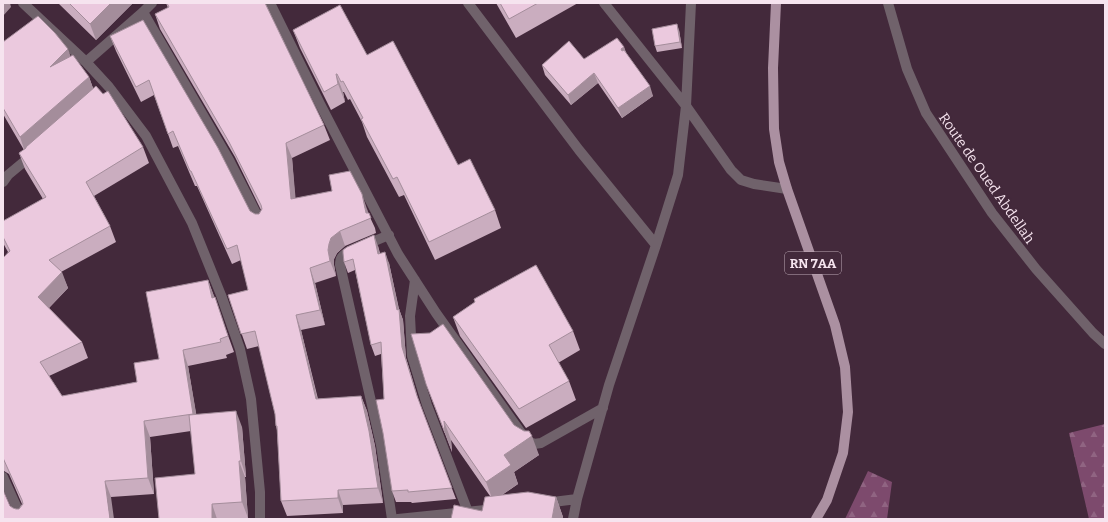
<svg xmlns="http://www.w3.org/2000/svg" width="1108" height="522" font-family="Bitter,serif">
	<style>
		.forest { fill: url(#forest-firs) }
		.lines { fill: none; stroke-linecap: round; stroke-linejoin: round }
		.street { stroke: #70626b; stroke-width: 10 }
		.primary { stroke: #ab90a1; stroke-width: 10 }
		.wall { fill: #caadbf }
		.shaded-wall { fill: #a48d9b }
		.building { fill: #ebc9de; stroke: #a48d9b }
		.labels { text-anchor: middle; stroke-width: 4; stroke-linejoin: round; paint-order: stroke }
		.shield { fill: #43293b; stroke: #c0acb9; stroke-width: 1 }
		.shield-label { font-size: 13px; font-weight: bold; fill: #f6e4ef }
		.street-label { font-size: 14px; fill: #f6e4ef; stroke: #43293b }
	</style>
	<defs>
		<pattern id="forest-firs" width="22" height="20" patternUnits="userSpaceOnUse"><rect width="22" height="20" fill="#7d4a6d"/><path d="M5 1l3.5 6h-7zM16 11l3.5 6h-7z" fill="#906482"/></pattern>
	</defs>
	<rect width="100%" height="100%" fill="#43293b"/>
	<!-- forest -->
	<path class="forest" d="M 1105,424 L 1105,519 L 1089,519 L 1069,433 Z
		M 868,471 L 892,482 L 887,519 L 845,519 Z"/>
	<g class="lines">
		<!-- street -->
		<path class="street" d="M 23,3 L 86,62 L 109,87 L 146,136 L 192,223 L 221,295 L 240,349 L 251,399 L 260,492 L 260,519
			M 270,3 L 320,104 L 398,254 L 436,313 L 526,440 L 534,444 L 541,443 L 603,408
			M 468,3 L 579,150 L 656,245
			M 604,3 L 686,106 L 731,170 L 741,180 L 754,184 L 787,189
			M 888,3 L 907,69 L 926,113 L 992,213 L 1036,269 L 1093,333 L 1105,344
			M 143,12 L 229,160 L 261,223
			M 86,62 L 143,12 L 152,3
			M 3,182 L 8,175 L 32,155
			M 389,235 L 348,252 C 342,256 340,258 340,265 L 381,445 L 392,519
			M 415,280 L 410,316 L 412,356 L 427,405 L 468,512
			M 3,477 L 22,519
			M 545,503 L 577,499
			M 398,519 L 495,509
			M 573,519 L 577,499 L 609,385 L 656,245 L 678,175 L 686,106 L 691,3"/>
		<!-- primary -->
		<path class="primary" d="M 776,3 L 773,68 L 774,129 L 779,162 L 787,189 L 835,325 L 845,367 L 848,412 L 843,453 L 827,500 L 816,519"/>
	</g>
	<!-- wall -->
	<path class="wall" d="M 58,3 L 133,3 L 96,40 Z
		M 166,3 L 265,3 L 324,125 L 330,140 L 292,158 L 295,198 L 367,209 L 368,213 L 375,228 L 376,233 L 345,246 L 337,253 L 334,259 L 334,265 L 336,276 L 315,283 L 325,325 L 301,330 L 318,399 L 361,396 L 367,411 L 375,446 L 383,503 L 343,505 L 343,513 L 287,516 L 281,501 L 277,430 L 276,426 L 275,414 L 259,346 L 247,349 L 228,295 L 248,290 L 241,260 L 232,264 L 197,186 L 195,186 L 178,146 L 173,148 L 154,95 L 141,102 L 116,51 L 110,36 L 143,20 L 250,211 L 255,214 L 259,214 L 261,210 L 235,157 L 160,29 L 155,14 L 168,8 Z
		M 496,3 L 578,3 L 516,38 Z
		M 293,30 L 367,55 L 495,210 L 501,228 L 435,260 L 404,195 L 399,197 L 367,137 L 362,122 L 350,99 L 348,100 L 344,92 L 343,92 L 345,102 L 331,110 L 300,48 Z
		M 679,30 L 682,48 L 657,52 L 655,46 Z
		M 3,42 L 70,56 L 89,77 L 93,88 L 143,147 L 149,163 L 94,196 L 110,226 L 116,242 L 61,272 L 68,288 L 49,308 L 82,342 L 88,358 L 49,376 L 62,396 L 137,382 L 159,359 L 208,280 L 234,352 L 226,355 L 227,358 L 188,366 L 196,414 L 242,427 L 246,477 L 245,477 L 248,518 L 235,519 L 159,519 L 195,474 L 191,431 L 150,437 L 154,494 L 111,497 L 3,519 L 10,506 L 13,508 L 16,509 L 19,509 L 22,504 L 9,474 L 4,471 L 3,471 L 3,258 L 8,252 L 3,243 L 3,237 L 43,199 L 25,169 L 19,153 L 24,150 L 3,114 Z
		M 624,47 L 625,51 L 653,96 L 622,118 L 598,83 L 571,105 L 545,75 L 542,65 L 584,59 Z
		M 378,246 L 380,253 L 389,263 L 399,309 L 403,320 L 406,358 L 420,405 L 456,499 L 412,503 L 411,502 L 396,502 L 392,491 L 384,399 L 381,354 L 375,356 L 371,345 L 355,270 L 348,273 L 344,262 Z
		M 474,299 L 573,331 L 580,350 L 558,363 L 569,381 L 576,400 L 526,428 L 460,336 L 453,317 L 475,302 Z
		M 426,384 L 514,425 L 539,455 L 514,472 L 518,484 L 502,495 L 556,497 L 563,517 L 563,519 L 451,519 L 482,511 L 490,496 L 451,440 L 452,452 Z"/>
	<!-- shaded-wall -->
	<path class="shaded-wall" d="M 3,3 L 10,3 L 11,7 L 3,16 Z
		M 111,3 L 133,3 L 96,40 L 90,24 Z
		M 677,24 L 679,30 L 682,48 L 680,42 Z
		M 624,47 L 628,57 L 621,49 Z
		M 68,49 L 73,63 L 50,67 Z
		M 594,73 L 598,83 L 571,105 L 568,95 Z
		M 336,74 L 343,92 L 345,102 L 338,84 Z
		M 89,77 L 94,91 L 25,152 L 20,137 Z
		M 650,86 L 653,96 L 622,118 L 618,108 Z
		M 286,143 L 292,158 L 297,214 L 291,199 Z
		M 362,194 L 367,209 L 369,219 L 366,213 Z
		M 340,231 L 345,246 L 337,253 L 334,259 L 334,265 L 336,276 L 330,261 L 328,250 L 329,244 L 331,238 Z
		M 374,235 L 378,246 L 382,265 L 378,254 Z
		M 385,252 L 389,263 L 400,315 L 399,309 L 403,320 L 406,358 L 421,407 L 402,347 L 397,310 Z
		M 310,268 L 315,283 L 325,325 L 320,310 Z
		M 62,272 L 68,288 L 44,313 L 38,297 Z
		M 208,280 L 214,296 L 218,313 L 212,298 Z
		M 296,315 L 301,330 L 321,414 L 316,399 Z
		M 183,350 L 188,366 L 199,430 L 193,414 Z
		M 361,396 L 367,411 L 375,446 L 383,503 L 378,488 Z
		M 236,411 L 242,427 L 246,477 L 241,461 Z
		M 144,421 L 150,437 L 154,494 L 148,478 Z
		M 444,421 L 451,440 L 452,452 L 445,433 Z
		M 532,436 L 539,455 L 514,472 L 518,484 L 493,501 L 486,482 L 504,455 Z
		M 239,461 L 245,477 L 248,518 L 242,502 Z
		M 105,481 L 111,497 L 114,519 L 110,519 Z
		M 338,490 L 343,505 L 343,513 L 338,498 Z
		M 556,497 L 563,517 L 563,519 L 552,519 Z
		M 212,504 L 217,519 L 212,519 Z"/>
	<!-- building -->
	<path class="building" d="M 69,3 L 111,3 L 90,24 Z
		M 167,3 L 265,3 L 324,125 L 286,143 L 291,199 L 332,191 L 329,175 L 350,171 L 362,194 L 366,213 L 369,213 L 371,218 L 340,231 L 331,238 L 329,244 L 328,250 L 330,261 L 310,268 L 320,310 L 296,315 L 316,399 L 361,396 L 369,431 L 378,488 L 338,490 L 338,498 L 281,501 L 277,426 L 276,426 L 275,414 L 255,331 L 241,334 L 228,295 L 248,290 L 237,245 L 227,249 L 191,171 L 190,171 L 173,131 L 168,134 L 149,80 L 136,87 L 110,36 L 143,20 L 218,148 L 250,211 L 255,214 L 259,214 L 262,209 L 261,205 L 229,142 L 155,14 L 169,7 Z
		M 500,3 L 538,3 L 509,19 Z
		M 340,5 L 367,55 L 393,41 L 458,165 L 470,159 L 495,210 L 429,242 L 397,177 L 393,179 L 361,119 L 363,118 L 343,81 L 341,82 L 337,74 L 336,74 L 338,84 L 324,92 L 293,30 Z
		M 38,16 L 55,33 L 68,49 L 50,67 L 73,55 L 89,77 L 20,137 L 3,108 L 3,42 Z
		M 677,24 L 680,42 L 655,46 L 652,29 Z
		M 617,38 L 624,47 L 621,49 L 622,51 L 624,50 L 650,86 L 618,108 L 594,73 L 568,95 L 542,65 L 569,41 L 584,59 Z
		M 96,86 L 103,94 L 108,91 L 143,147 L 86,182 L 110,226 L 49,260 L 62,272 L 38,297 L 82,342 L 40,362 L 62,396 L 137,382 L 134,363 L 159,359 L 146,292 L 208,280 L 212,298 L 215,297 L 228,336 L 220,339 L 221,342 L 183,350 L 193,414 L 144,421 L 148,478 L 105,481 L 110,519 L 3,519 L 3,490 L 10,506 L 13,508 L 16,509 L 19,509 L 23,504 L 22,500 L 3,458 L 3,258 L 10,251 L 3,237 L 3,221 L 46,197 L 19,153 L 26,148 L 26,147 Z
		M 374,235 L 378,254 L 385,252 L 397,310 L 399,309 L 402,347 L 417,396 L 452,488 L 408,492 L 408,490 L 392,491 L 383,433 L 376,400 L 384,399 L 381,342 L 371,345 L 353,259 L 344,262 L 343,253 L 343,250 L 347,247 Z
		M 536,265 L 573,331 L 549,345 L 569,381 L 519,409 L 453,317 L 475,302 L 474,299 Z
		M 443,324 L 514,425 L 524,431 L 529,431 L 532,436 L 504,455 L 511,465 L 486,482 L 444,421 L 445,433 L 426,384 L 411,334 L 430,333 Z
		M 236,411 L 241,461 L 239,461 L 242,502 L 212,504 L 212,519 L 159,519 L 155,478 L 195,474 L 189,415 Z
		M 528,492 L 556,497 L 552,519 L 451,519 L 454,505 L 482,511 L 485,497 Z"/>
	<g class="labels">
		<!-- shield labels -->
		<rect class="shield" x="785" y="252" width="56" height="22" rx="3"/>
		<g class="shield-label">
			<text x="813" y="268">RN 7AA</text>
		</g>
		<!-- street labels -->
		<g class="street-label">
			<text transform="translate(987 178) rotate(55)" y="5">Route de Oued Abdellah</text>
		</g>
	</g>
	<!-- border -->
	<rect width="1108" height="522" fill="none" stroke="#f6e4ef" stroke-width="8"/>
</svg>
